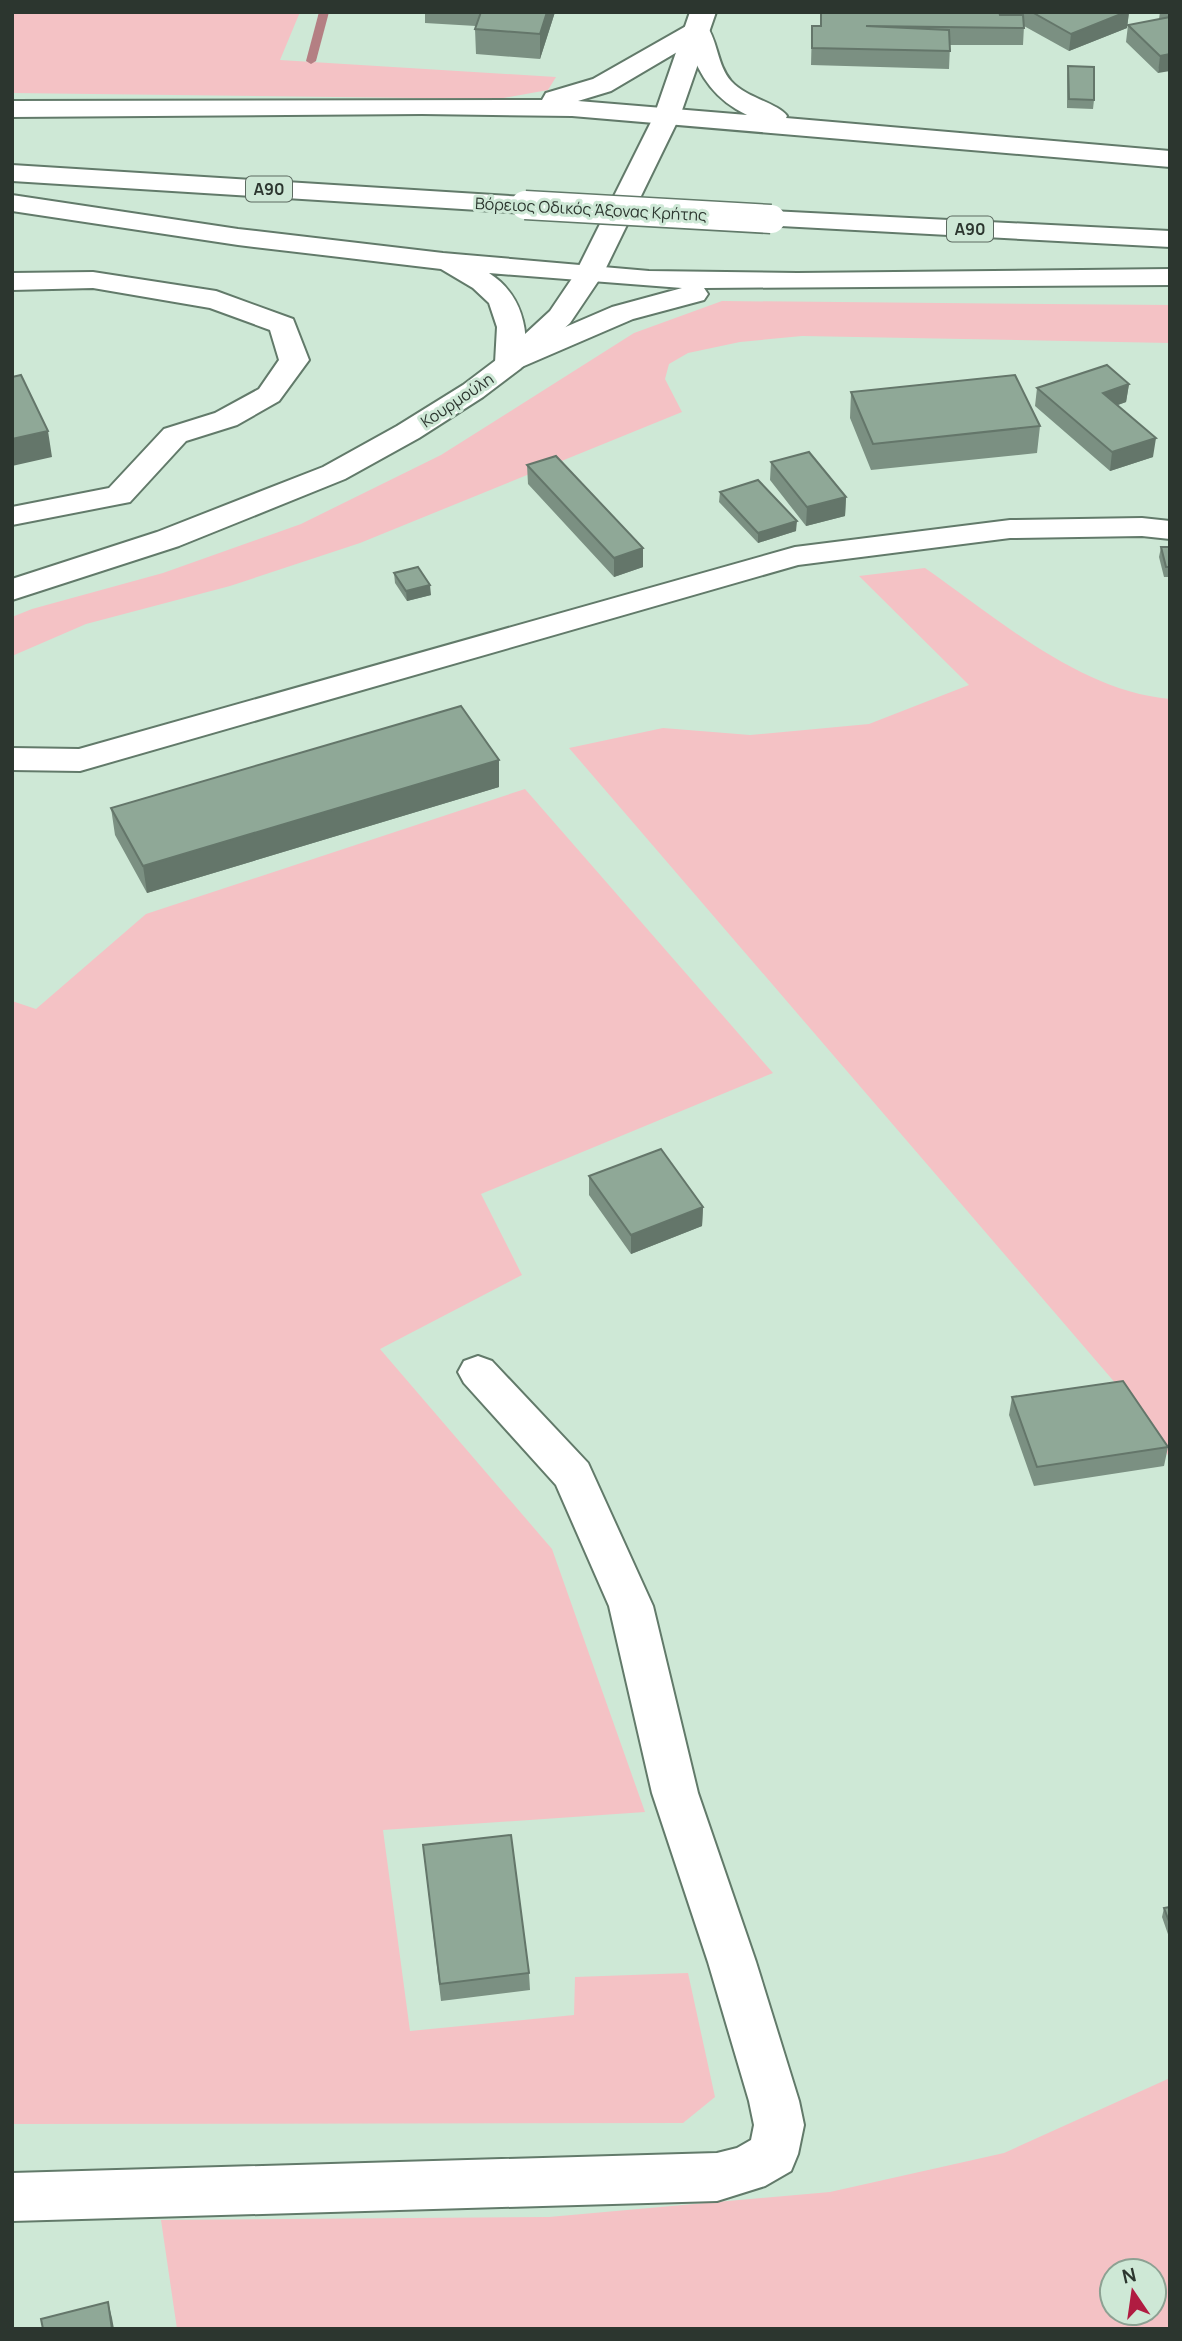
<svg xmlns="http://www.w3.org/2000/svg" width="1182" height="2341" font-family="Manrope,sans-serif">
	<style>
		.green { fill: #f4c2c5; fill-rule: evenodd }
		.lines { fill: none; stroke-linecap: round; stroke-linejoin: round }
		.stream { fill: #b47f83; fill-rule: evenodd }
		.minor-casing { stroke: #627a6a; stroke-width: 4 }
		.major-casing { stroke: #627a6a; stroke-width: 4 }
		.highway-casing { stroke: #627a6a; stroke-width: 4 }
		.minor { fill: #fff; fill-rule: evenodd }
		.major { fill: #fff; fill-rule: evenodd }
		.highway { fill: #fff; fill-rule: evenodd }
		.highway-bridge-casing { stroke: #627a6a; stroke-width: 31; stroke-linecap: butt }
		.highway-bridge { stroke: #fff; stroke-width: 28 }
		.wall { fill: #7b9082 }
		.shaded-wall { fill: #64766a }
		.building { fill: #8fa897; stroke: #64766a; stroke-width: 2 }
		.labels { text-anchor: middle; stroke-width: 6; stroke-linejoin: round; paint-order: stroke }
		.shield { fill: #cee8d6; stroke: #5d6b61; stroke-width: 2 }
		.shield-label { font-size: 16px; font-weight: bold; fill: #2c362f }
		.far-street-label { font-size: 16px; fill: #2c362f; stroke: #cee8d6 }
	</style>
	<rect width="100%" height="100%" fill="#cee8d6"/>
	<!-- green -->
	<path class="green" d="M 12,12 L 300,12 L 280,60 L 556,77 L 548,90 L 498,99 L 12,93 Z
		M 722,301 L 1170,305 L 1170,343 L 802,336 L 740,342 L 688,353 L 669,364 L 665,379 L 682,412 L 360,543 L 230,586 L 86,624 L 12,656 L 12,617 L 32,609 L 163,573 L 301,524 L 441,455 L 634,333 Z
		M 925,568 C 997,618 1079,691 1170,699 L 1170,1458 L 1123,1392 L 569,748 L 663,728 L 750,735 L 869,724 L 969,685 L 859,576 Z
		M 525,789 L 773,1073 L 481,1194 L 522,1275 L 380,1349 L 552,1549 L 645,1812 L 383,1830 L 410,2031 L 574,2015 L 575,1977 L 688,1973 L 715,2097 L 683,2123 L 12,2124 L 12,1001 L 36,1009 L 146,914 Z
		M 1170,2078 L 1170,2329 L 177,2329 L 161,2220 L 549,2217 L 830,2192 L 1004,2153 ZM 1154,2271 L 1154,2313 L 1112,2313 L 1112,2271 Z"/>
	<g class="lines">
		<!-- stream -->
		<path class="stream" d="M 319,12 L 329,12 L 316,61 L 311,64 L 306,61 Z"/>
		<!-- minor casing -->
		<g class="minor-casing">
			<path id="minor" d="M 93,272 L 216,291 L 293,319 L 309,360 L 279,401 L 237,425 L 186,441 L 130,502 L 12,525 L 12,507 L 109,488 L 164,429 L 215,413 L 259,389 L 279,360 L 270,330 L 210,308 L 93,288 L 12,290 L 12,273 Z
				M 1142,518 L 1170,521 L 1170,539 L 1142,536 L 1010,538 L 798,565 L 80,771 L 12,770 L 12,748 L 79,749 L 795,547 L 1010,520 Z
				M 478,1356 L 492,1361 L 588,1463 L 653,1606 L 698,1793 L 756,1962 L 799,2101 L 804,2125 L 798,2154 L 791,2171 L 765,2186 L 717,2201 L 12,2221 L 12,2173 L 717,2153 L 737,2148 L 751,2140 L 754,2125 L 749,2101 L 708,1962 L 652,1793 L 609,1606 L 556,1485 L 464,1383 L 458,1372 L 464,1361 Z"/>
		</g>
		<!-- major casing -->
		<g class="major-casing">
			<path id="major" d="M 690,12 L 716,12 L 680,116 L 603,274 L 570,323 L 520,369 L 483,397 L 419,438 L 345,479 L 179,546 L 12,600 L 12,579 L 157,532 L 323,467 L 397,426 L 463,385 L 500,357 L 550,311 L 575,274 L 654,116 Z"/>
		</g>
		<!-- highway casing -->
		<g class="highway-casing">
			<path id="highway" d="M 697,22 L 706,25 C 718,41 717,65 731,81 C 746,98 778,103 787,116 L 786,118 L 1170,151 L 1170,167 L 572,116 L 422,114 L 12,117 L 12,101 L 542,100 L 546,93 L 593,79 L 688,25 ZM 689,45 C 700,78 716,100 747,115 L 578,101 L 611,91 Z
				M 12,165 L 525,197 L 535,199 L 539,205 L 535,211 L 525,213 L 12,181 Z
				M 12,195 L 238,229 L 443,253 L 649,271 L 797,273 L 1170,269 L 1170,285 L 704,288 L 708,294 L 704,300 L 633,319 L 510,372 L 500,369 L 495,363 L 497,327 L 489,303 L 473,288 L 441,269 L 238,245 L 12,211 ZM 489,273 L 682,288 L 612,307 L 526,344 C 525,314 515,290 489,273 Z
				M 771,211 L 1170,231 L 1170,247 L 761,225 L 757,219 L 761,213 Z"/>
		</g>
		<!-- minor -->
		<use href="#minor" class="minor"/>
		<!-- major -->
		<use href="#major" class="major"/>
		<!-- highway -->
		<use href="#highway" class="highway"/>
		<!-- highway-bridge casing -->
		<g class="highway-bridge-casing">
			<path id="highway-bridge" d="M 525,205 L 771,219"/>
		</g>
		<!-- highway-bridge -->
		<use href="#highway-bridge" class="highway-bridge"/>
	</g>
	<!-- wall -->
	<path class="wall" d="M 425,12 L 555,12 L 540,59 L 476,54 L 475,29 L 476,26 L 425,23 Z
		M 821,12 L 1000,15 L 1023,18 L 1024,12 L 1129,12 L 1127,28 L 1069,51 L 1024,26 L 1023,45 L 950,45 L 949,69 L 811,65 L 812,26 L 820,26 Z
		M 1160,12 L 1170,12 L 1158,73 L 1126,42 L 1128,25 L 1159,19 Z
		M 1068,66 L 1094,100 L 1093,109 L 1067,108 L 1067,75 Z
		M 1129,384 L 1126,402 L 1118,405 L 1153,457 L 1110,471 L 1035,406 L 1037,388 Z
		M 851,392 L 1040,426 L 1037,453 L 871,470 L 850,418 Z
		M 771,462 L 846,497 L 845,516 L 806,526 L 770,480 Z
		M 527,465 L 643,567 L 614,577 L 528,484 Z
		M 720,492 L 796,531 L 758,543 L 719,502 Z
		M 1161,547 L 1170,547 L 1170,577 L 1164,577 L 1159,557 Z
		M 394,573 L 431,595 L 407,601 L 395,583 Z
		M 499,760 L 499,787 L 147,893 L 115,835 L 111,808 Z
		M 589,1176 L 703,1207 L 702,1226 L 631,1254 L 589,1195 Z
		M 1012,1397 L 1168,1447 L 1164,1466 L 1034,1486 L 1009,1415 Z
		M 423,1845 L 529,1973 L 530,1990 L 441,2001 Z
		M 1170,1907 L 1170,1940 L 1162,1917 L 1164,1908 Z"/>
	<!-- shaded-wall -->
	<path class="shaded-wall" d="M 547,12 L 555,12 L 540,59 L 540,34 Z
		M 1126,12 L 1129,12 L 1127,28 L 1069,51 L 1071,34 Z
		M 1170,54 L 1170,71 L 1158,73 L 1160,56 Z
		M 1129,384 L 1126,402 L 1100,411 L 1103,393 Z
		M 48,431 L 52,457 L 12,466 L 12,439 Z
		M 1156,438 L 1153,457 L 1110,471 L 1112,452 Z
		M 846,497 L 845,516 L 806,526 L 807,507 Z
		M 797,521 L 796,531 L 758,543 L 758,533 Z
		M 643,548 L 643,567 L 614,577 L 614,558 Z
		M 430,585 L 431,595 L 407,601 L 406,591 Z
		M 499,760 L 499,787 L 147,893 L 143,866 Z
		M 703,1207 L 702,1226 L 631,1254 L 631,1235 Z
		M 108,2302 L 112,2318 L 114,2329 L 112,2329 Z"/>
	<!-- building -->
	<path class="building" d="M 481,12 L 547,12 L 540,34 L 475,29 Z
		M 821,12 L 999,12 L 1000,15 L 1023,15 L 1024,28 L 866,26 L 949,30 L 950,51 L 812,48 L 812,26 L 821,26 Z
		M 1032,12 L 1126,12 L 1071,34 Z
		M 1170,17 L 1170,54 L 1160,56 L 1128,25 Z
		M 1068,66 L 1094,67 L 1094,100 L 1069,99 Z
		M 1107,365 L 1129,384 L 1103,393 L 1156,438 L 1112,452 L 1037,388 Z
		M 21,375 L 48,431 L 12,439 L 12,377 Z
		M 1015,375 L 1040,426 L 873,444 L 851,392 Z
		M 809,452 L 846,497 L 807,507 L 771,462 Z
		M 556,456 L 643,548 L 614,558 L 527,465 Z
		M 758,480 L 797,521 L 758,533 L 720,492 Z
		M 1161,547 L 1170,547 L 1170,567 L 1166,567 Z
		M 418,567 L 430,585 L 406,591 L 394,573 Z
		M 461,706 L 499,760 L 143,866 L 111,808 Z
		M 661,1149 L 703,1207 L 631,1235 L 589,1176 Z
		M 1123,1381 L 1168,1447 L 1037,1467 L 1012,1397 Z
		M 511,1835 L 529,1973 L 440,1984 L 423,1845 Z
		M 1170,1907 L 1170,1924 L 1164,1908 Z
		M 108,2302 L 112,2329 L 43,2329 L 41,2319 Z"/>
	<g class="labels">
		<!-- shield labels -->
		<g class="shield">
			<rect x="246" y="176.5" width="46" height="25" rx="5"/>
			<rect x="947" y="216.5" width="46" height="25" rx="5"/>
		</g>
		<g class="shield-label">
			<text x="269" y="195">Α90</text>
			<text x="970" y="235">Α90</text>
		</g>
		<!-- far-street labels -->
		<g class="far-street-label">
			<text transform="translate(591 209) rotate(3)" y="6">Βόρειος Οδικός Άξονας Κρήτης</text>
			<text transform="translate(457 400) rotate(-34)" y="6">Κουρμούλη</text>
		</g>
	</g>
	<!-- border -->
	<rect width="1182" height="2341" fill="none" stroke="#2c362f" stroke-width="28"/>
	<!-- north arrow -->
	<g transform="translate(1133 2292) rotate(347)"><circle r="33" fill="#cee8d6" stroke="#8da193" stroke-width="2"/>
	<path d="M0-5L12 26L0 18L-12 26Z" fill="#b01c41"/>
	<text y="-10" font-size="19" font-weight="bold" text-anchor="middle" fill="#2c362f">N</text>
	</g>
</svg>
